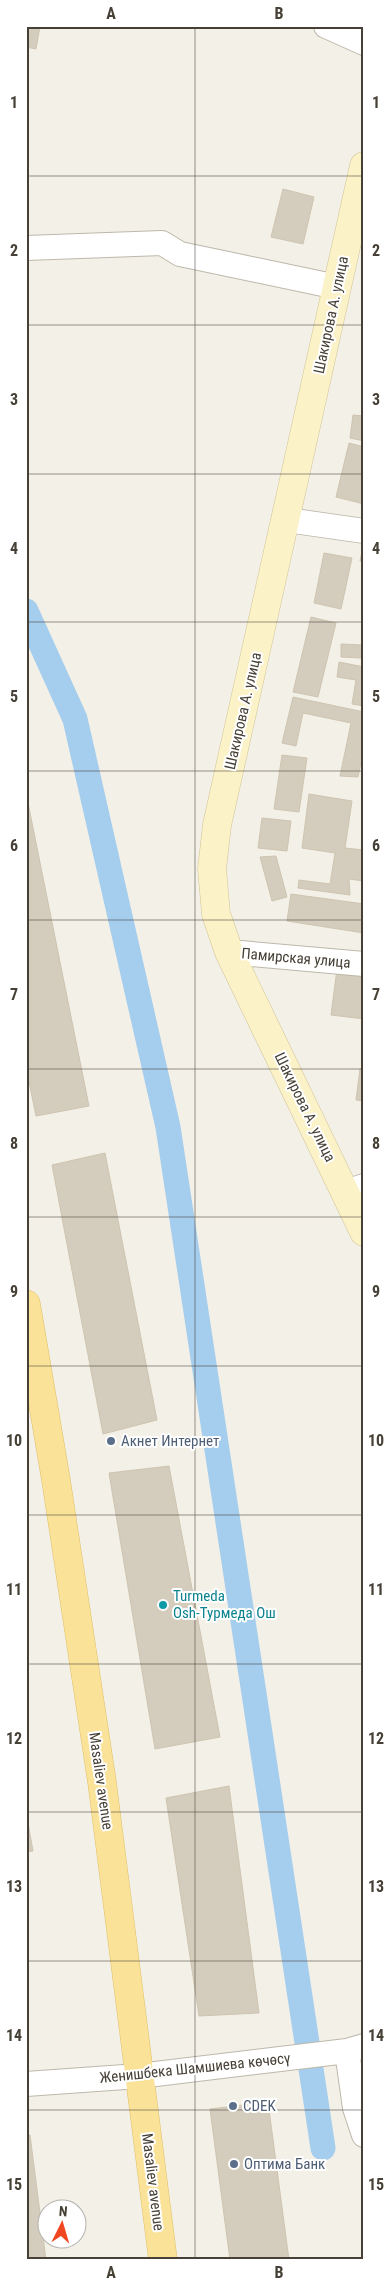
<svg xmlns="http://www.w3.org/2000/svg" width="390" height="2286" font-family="'Roboto Condensed',sans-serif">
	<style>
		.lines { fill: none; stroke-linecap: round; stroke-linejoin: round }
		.canal { stroke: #a5cded; stroke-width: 25 }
		.building { fill: #d4ccbd; stroke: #cec4b0 }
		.minor-casing { stroke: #beb8aa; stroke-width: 26 }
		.secondary-casing { stroke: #d1c498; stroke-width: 29 }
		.primary-casing { stroke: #dfc069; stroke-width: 29 }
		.minor { stroke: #fff; stroke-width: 24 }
		.secondary { stroke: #fcf2c7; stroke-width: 28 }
		.primary { stroke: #fae299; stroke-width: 28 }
		.grid { fill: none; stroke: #464036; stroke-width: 1; stroke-opacity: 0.55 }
		.service-dot { fill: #5c6f8a; stroke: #fff; stroke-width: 2 }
		.culture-dot { fill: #0f9aa8; stroke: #fff; stroke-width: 2 }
		.labels { text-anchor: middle; stroke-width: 4; stroke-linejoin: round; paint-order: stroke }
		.street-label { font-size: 15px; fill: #464036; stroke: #fff }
		.service-label { font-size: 15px; fill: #4e5e75; stroke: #fff; text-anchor: start }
		.culture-label { font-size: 15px; fill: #0d838f; stroke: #fff; text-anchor: start }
		.neatline { fill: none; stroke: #464036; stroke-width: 2 }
		.grid-label { font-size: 16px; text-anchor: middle; font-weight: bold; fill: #464036 }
	</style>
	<rect width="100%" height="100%" fill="#f3f0e7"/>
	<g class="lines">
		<!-- canal -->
		<path class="canal" d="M 26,611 L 75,719 L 168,1127 L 323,2148"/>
	</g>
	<!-- building -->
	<path class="building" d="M 26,26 L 40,26 L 36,49 L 26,47 Z
		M 283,189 L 314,197 L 303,244 L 271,237 Z
		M 353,415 L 364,416 L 364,441 L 350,438 Z
		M 349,443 L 364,447 L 364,504 L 336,497 Z
		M 364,543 L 364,561 L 360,561 Z
		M 324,553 L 352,558 L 341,609 L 314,603 Z
		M 311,617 L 336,623 L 318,697 L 293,692 Z
		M 341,644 L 362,645 L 361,658 L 341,657 Z
		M 339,662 L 364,667 L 364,706 L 352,704 L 356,680 L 337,677 Z
		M 293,697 L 364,712 L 364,749 L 358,777 L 340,776 L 351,723 L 303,713 L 296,746 L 282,743 Z
		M 282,755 L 307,758 L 299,812 L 274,809 Z
		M 26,793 L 89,1106 L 36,1116 L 26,1067 Z
		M 309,794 L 352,801 L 345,848 L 364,850 L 364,881 L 349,879 L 350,895 L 298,888 L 299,880 L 330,884 L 335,853 L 302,848 Z
		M 262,818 L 291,821 L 287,851 L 258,848 Z
		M 276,856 L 287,897 L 272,901 L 260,857 Z
		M 291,894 L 364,904 L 364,933 L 287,921 Z
		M 337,969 L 364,973 L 364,1019 L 331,1015 Z
		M 360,1069 L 364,1069 L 364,1101 L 356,1100 Z
		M 105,1153 L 157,1420 L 103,1434 L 52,1165 Z
		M 169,1466 L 220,1737 L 155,1749 L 109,1473 Z
		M 229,1786 L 259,2013 L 199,2016 L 166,1798 Z
		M 26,1812 L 33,1851 L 26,1852 Z
		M 268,2102 L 289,2260 L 230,2260 L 210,2109 Z
		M 26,2135 L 30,2135 L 46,2260 L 26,2260 Z"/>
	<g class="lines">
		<!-- minor casing -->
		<g class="minor-casing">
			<path id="minor" d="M 326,26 L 364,43
				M 26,248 L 162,243 L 180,254 L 337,287
				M 287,520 L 364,531
				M 229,952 L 364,964
				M 346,1192 L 364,1186
				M 347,2051 L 355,2108 L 364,2135
				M 26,2084 L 139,2076 L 347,2051 L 364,2046"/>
		</g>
		<!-- secondary casing -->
		<g class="secondary-casing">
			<path id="secondary" d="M 364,166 L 217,825 L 212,869 L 216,914 L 229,952 L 364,1232"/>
		</g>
		<!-- primary casing -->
		<g class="primary-casing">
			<path id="primary" d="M 26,1304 L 56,1480 L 102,1782 L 163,2260"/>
		</g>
		<!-- minor -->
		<use href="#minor" class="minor"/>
		<!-- secondary -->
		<use href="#secondary" class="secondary"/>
		<!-- primary -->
		<use href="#primary" class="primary"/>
	</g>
	<!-- grid -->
	<path class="grid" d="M 195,26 L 195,2260M 26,176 L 364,176M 26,325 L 364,325M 26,474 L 364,474M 26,622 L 364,622M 26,771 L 364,771M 26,920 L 364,920M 26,1069 L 364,1069M 26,1217 L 364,1217M 26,1366 L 364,1366M 26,1515 L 364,1515M 26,1664 L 364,1664M 26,1812 L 364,1812M 26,1961 L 364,1961M 26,2110 L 364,2110"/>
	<!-- markers -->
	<g class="service-dot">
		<circle cx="111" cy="1441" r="5"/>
		<circle cx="233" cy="2106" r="5"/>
		<circle cx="234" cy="2164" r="5"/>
	</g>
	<circle class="culture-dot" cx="163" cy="1605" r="5"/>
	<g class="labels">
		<!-- street labels -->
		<g class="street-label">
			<text transform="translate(331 315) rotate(-78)" y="5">Шакирова А. улица</text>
			<text transform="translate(243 711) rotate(-77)" y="5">Шакирова А. улица</text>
			<text transform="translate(296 958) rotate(5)" y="5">Памирская улица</text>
			<text transform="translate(305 1107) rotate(64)" y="5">Шакирова А. улица</text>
			<text transform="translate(101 1781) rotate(82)" y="5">Masaliev avenue</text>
			<text transform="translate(195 2068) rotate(-6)" y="5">Женишбека Шамшиева көчөсү</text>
			<text transform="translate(153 2182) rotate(83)" y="5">Masaliev avenue</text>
		</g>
		<!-- service labels -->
		<g class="service-label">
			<text x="121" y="1446">Акнет Интернет</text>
			<text x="243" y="2111">CDEK</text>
			<text x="244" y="2169">Оптима Банк</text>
		</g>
		<!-- culture labels -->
		<g class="culture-label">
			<text x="173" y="1601">Turmeda<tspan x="173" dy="17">Osh-Турмеда Ош</tspan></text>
		</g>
	</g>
	<!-- border -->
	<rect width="390" height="2286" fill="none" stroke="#ffffff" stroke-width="55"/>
	<!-- north arrow -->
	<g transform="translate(62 2224) rotate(5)"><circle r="24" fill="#ffffff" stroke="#b5b3af"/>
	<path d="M0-4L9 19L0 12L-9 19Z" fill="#f14720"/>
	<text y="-8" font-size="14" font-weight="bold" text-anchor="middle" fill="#464036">N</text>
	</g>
	<rect x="28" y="28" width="334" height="2230" class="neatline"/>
	<g class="grid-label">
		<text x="111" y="19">A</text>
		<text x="279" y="19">B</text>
		<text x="14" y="108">1</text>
		<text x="376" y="108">1</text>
		<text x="14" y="256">2</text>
		<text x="376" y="256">2</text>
		<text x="14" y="405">3</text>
		<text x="376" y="405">3</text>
		<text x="14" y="554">4</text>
		<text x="376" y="554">4</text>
		<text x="14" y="702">5</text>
		<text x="376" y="702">5</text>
		<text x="14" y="851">6</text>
		<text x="376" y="851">6</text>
		<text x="14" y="1000">7</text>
		<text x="376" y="1000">7</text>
		<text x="14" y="1149">8</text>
		<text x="376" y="1149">8</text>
		<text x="14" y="1297">9</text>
		<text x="376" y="1297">9</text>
		<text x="14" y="1446">10</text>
		<text x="376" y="1446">10</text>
		<text x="14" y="1595">11</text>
		<text x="376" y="1595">11</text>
		<text x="14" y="1744">12</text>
		<text x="376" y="1744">12</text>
		<text x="14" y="1892">13</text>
		<text x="376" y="1892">13</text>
		<text x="14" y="2041">14</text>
		<text x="376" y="2041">14</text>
		<text x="14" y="2190">15</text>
		<text x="376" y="2190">15</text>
		<text x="111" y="2278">A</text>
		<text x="279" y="2278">B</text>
	</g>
</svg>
